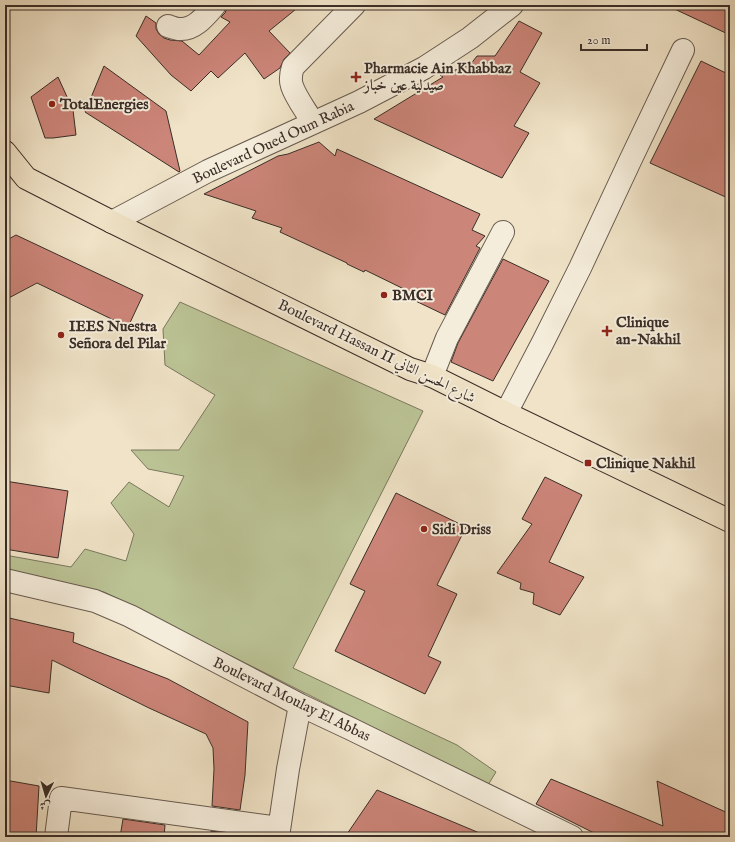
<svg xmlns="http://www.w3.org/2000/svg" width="735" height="842" font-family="'IM FELL English',Amiri,serif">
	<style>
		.green { fill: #bbc395; stroke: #7a785e }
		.building { fill: #cc8579; stroke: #3a2e28 }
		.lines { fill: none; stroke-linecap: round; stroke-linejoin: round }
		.minor-casing { stroke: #685b50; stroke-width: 24 }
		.major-casing { stroke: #3a2e28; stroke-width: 24 }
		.minor { stroke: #f5eddb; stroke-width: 22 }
		.major { stroke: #f0e3c7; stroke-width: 22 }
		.poi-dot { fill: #8f2418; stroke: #f5eddb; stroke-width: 1.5 }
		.labels { text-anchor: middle; stroke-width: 4; stroke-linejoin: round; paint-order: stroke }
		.poi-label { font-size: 15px; font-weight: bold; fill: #3a2e28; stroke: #f5eddb; text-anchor: start }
		.street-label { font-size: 15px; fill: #3a2e28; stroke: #f5eddb }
	</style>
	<rect width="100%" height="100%" fill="#f0e3c7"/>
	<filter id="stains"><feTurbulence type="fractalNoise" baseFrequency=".005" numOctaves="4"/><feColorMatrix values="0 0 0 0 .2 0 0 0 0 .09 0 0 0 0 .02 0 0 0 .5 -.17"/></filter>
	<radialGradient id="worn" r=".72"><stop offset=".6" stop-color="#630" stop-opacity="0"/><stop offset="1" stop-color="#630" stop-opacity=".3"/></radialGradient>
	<!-- green -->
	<path class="green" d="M 180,302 L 423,411 L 293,668 L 457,745 L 496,772 L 488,785 L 104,592 L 5,570 L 5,555 L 71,567 L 85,549 L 126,561 L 134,534 L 111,503 L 129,482 L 169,507 L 184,476 L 148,469 L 131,450 L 179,450 L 215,395 L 165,365 L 163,329 Z"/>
	<!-- building -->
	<path class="building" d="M 227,5 L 301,5 L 269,31 L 290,53 L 284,59 L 280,68 L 264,79 L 245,53 L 218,78 L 211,71 L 191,91 L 171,75 L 136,36 L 146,16 L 156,23 L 156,29 L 159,34 L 164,38 L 170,40 L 182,41 L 199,55 L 230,22 L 221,17 L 225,13 L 227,8 Z
		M 666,5 L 730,5 L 730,35 Z
		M 519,21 L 542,33 L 520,72 L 540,83 L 514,126 L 529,133 L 502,178 L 374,119 L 443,77 L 440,75 L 470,65 L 477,56 L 495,56 Z
		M 701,61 L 730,75 L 730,199 L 650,163 Z
		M 104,66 L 166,111 L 180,171 L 179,172 L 85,112 Z
		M 58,77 L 73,110 L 76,135 L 53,138 L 45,138 L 31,97 Z
		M 319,142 L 335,156 L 337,149 L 480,214 L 472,230 L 485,236 L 476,246 L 480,248 L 445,315 L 403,295 L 406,290 L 365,270 L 364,272 L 347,264 L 347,263 L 280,232 L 282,228 L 252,218 L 256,211 L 204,194 L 278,156 L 288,154 Z
		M 16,235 L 143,295 L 128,327 L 37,283 L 5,300 L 5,241 Z
		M 503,259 L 549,281 L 493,381 L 451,362 L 458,343 Z
		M 545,477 L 582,495 L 549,562 L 584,577 L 560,615 L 533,604 L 534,593 L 520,589 L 521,583 L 497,573 L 532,524 L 522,519 Z
		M 5,481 L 68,491 L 58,558 L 5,549 Z
		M 396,493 L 466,527 L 437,585 L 457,594 L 428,656 L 441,662 L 425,694 L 335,651 L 365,591 L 350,584 Z
		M 5,617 L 74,633 L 73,642 L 168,679 L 248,722 L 245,775 L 240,810 L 212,806 L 214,769 L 213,748 L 206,734 L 149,708 L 52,660 L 49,693 L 5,685 Z
		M 551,779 L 663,826 L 657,781 L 730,814 L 730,837 L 602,837 L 536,804 Z
		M 5,780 L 39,786 L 36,837 L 5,837 Z
		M 377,790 L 489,837 L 345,837 Z
		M 123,819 L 165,825 L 164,837 L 120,837 Z
		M 211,831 L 233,834 L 232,837 L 211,837 Z"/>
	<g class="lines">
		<!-- minor casing -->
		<g class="minor-casing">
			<path id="minor" d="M 168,26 C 171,27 176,29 180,29 C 195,30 206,15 215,5
				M 313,123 C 307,112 296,98 292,86 C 290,80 291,73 293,67 L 354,5
				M 112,222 L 208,171 L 359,102 L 424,68 L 470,38 L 512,5
				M 432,376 L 447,338 L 503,232
				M 506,413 L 543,342 L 580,268 L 630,161 L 683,50
				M 5,580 L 95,601 L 130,616 L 300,705 L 351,729 L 572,837
				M 56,837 L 61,798 L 279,828
				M 278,837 L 288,769 L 300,705"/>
		</g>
		<!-- major casing -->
		<g class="major-casing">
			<path id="major" d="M 5,152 L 26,178 L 112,222 L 410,369 L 432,376 L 506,413 L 730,521"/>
		</g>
		<!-- minor -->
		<use href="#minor" class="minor"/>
		<!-- major -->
		<use href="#major" class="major"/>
	</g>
	<!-- markers -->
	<g class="poi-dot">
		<path d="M354 71h4v4h4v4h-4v4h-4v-4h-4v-4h4z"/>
		<circle cx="52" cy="104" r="4"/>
		<circle cx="384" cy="295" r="4"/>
		<path d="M605 325h4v4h4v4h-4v4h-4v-4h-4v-4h4z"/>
		<circle cx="61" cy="335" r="4"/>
		<rect x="584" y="459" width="8" height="8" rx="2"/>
		<circle cx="424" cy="529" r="4"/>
	</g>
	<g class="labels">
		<!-- poi labels -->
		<g class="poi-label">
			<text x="364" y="73">Pharmacie Ain Khabbaz<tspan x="364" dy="17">صيدلية عين خباز</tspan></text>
			<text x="60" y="109">TotalEnergies</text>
			<text x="392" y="300">BMCI</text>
			<text x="616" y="327">Clinique<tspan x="616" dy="17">an-Nakhil</tspan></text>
			<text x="69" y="331">IEES Nuestra<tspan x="69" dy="17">Señora del Pilar</tspan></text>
			<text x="596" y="468">Clinique Nakhil</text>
			<text x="432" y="534">Sidi Driss</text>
		</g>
		<!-- street labels -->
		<g class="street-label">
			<text transform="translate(273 142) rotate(-25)" y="5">Boulevard Oued Oum Rabia</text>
			<text transform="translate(377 351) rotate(26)" y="5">Boulevard Hassan II شارع الحسن الثاني</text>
			<text transform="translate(292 699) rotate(26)" y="5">Boulevard Moulay El Abbas</text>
		</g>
	</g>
	<!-- margin -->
	<rect width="735" height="842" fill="none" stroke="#f0e3c7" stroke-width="20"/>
	<rect x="6" y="6" width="723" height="830" fill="none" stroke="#3a2e28" stroke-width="2"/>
	<rect x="10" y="10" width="715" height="822" fill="none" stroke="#3a2e28"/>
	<!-- north arrow -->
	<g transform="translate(46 796) rotate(185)" stroke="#f5eddb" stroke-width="3" paint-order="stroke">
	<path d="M0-3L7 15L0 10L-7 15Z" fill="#3a2e28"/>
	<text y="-6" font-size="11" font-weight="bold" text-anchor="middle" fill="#3a2e28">ش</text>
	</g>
	<!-- scale -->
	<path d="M581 44v6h66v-6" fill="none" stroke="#3a2e28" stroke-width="2"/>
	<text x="587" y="44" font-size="12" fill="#3a2e28" stroke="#f5eddb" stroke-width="3" paint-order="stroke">20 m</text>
	<rect width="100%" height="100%" filter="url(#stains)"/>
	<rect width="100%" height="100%" fill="url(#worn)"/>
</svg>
